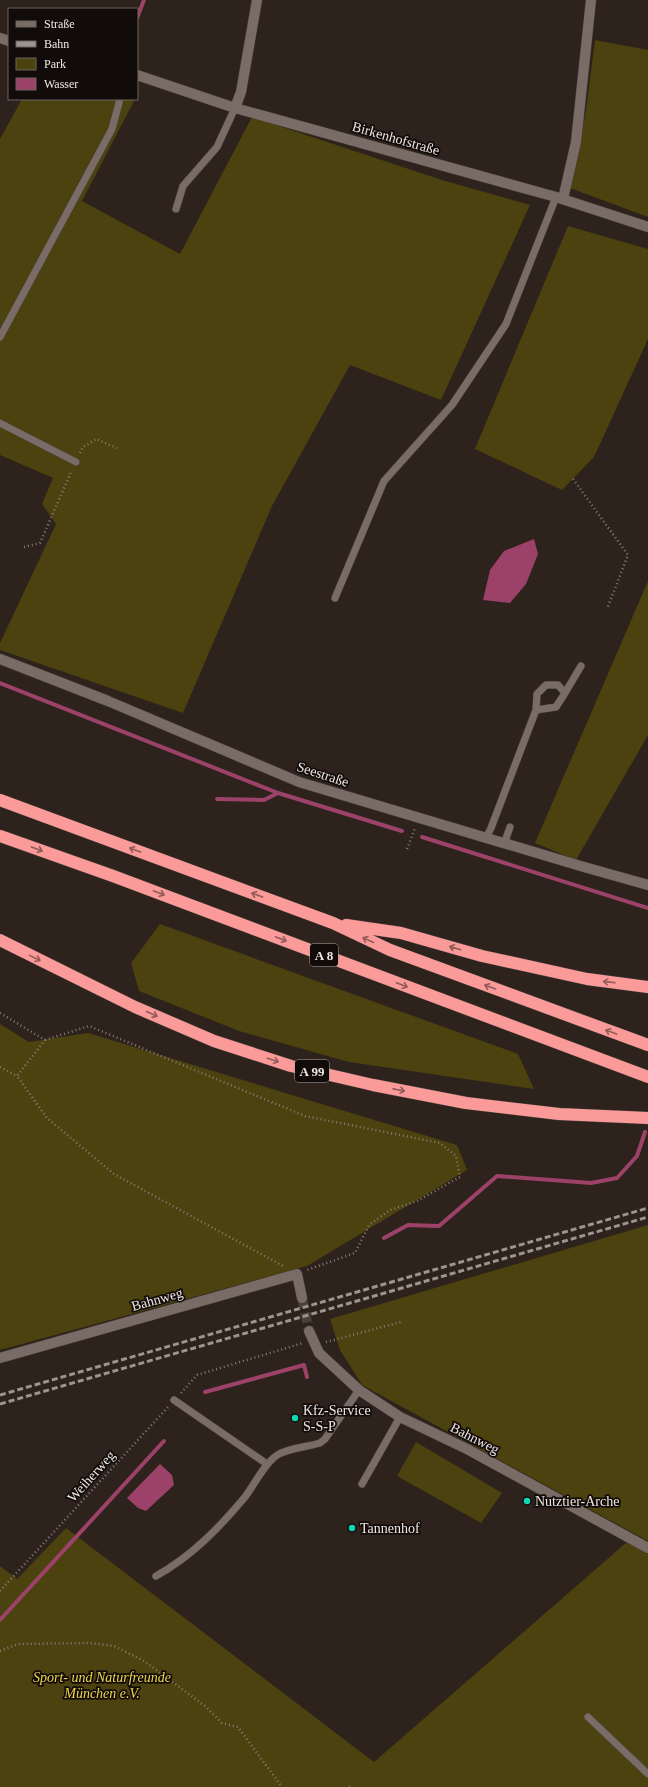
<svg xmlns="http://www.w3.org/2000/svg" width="648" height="1787" font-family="Georgia,serif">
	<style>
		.green { fill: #4b420f }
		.water { fill: #9c4269 }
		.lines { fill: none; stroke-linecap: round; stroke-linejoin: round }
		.stream { stroke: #9c4269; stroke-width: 4 }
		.street-tunnel { stroke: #4a403a; stroke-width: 10; stroke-dasharray: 10 5; stroke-linecap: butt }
		.lane-casing { stroke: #49403b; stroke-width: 8 }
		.street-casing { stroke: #49403b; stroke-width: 11 }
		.highway-casing { stroke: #49403b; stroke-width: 13 }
		.path { stroke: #867c77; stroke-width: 2.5; stroke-dasharray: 1 3; stroke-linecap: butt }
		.lane { stroke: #796b65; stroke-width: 7 }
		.street { stroke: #796b65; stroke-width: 10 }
		.highway { stroke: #fb9b99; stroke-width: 12 }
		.rail { stroke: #9d948f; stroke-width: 3; stroke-dasharray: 6 3; stroke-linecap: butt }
		.oneway { stroke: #925b59 }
		.poi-dot { fill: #0ed5b4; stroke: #110c0a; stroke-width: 1.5 }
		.labels { text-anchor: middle; stroke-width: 3.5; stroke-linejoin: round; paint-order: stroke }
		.shield { fill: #110c0a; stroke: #aca5a2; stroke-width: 1 }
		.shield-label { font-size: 13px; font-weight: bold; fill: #efe7e3 }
		.street-label { font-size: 14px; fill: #efe7e3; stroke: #110c0a }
		.poi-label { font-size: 14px; fill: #efe7e3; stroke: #110c0a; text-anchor: start }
		.park-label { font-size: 14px; font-style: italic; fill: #f0d74a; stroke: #110c0a }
	</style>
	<rect width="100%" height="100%" fill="#2d221c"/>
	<!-- green -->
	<path class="green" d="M 595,40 L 648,50 L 648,217 L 570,188 L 586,111 Z
		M 22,99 L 135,99 L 82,201 L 180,254 L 252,117 L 442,180 L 530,205 L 441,400 L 350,365 L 272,506 L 183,713 L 0,650 L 0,643 L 56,524 L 42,504 L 53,478 L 0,455 L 0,139 Z
		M 568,226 L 648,249 L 648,339 L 594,457 L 562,490 L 475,449 Z
		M 648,581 L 648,735 L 576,860 L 535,843 Z
		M 160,924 L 518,1054 L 534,1089 L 349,1062 L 239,1031 L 139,991 L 131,963 Z
		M 0,1024 L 29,1042 L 88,1033 L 457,1145 L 467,1170 L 307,1266 L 0,1350 Z
		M 648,1225 L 648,1541 L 362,1385 L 340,1350 L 330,1319 Z
		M 416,1442 L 502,1493 L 481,1523 L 397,1476 Z
		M 66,1528 L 374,1762 L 627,1542 L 648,1554 L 648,1787 L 0,1787 L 0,1566 L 17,1579 Z"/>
	<!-- water -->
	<path class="water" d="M 534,539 L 538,554 L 526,584 L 510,603 L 483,600 L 490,570 L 504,551 Z
		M 160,1464 L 172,1475 L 174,1485 L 146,1511 L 138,1508 L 127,1498 Z"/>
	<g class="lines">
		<!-- stream -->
		<path class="stream" d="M 137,18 L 144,0
			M 0,683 L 278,793
			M 217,799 L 264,800 L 278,793 L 402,831
			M 422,837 L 648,908
			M 384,1238 L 408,1225 L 439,1226 L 497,1176 L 591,1183 L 617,1178 L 637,1156 L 645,1132
			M 205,1392 L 304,1365 L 307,1377
			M 0,1620 L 164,1441"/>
		<!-- street-tunnel -->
		<path class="street-tunnel" d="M 302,1298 L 309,1331"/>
		<!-- lane casing -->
		<g class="lane-casing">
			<path id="lane" d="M 176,209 L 183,186 L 217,147 L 235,108
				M 0,337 L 112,129 L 120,99
				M 0,423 L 76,462
				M 335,598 L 384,481 L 452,405 L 506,324 L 556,197
				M 565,693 L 581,666
				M 486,838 L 491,828 L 536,710 L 537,694 L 546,685 L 558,685 L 565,693 L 556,707 L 536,710
				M 504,844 L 510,827
				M 174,1400 L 267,1464
				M 362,1484 L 400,1417
				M 156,1576 C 192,1556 219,1528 245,1497 C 254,1485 266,1461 279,1454 C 290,1448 307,1447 320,1443 L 325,1439 L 359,1390
				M 588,1717 L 648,1774"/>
		</g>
		<!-- street casing -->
		<g class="street-casing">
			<path id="street" d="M 0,38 L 9,41
				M 137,75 L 235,108 L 556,197 L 648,227
				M 235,108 L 241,92 L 257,0
				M 563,199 L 576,142 L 591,0
				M 0,659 L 108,701 L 299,782 L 584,867 L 648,885
				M 309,1331 L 319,1353 L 359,1390 L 400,1417 L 467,1449 L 648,1548
				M 0,1358 L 297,1274 L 302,1298"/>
		</g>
		<!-- highway casing -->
		<g class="highway-casing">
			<path id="highway" d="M 0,800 L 333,923 L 390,950 L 648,1045
				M 0,836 L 113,876 L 648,1077
				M 346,925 L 401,933 L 482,956 L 587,979 L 648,987
				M 0,940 L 135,1007 L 214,1041 L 291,1066 L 373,1085 L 466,1103 L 559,1114 L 648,1118"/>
		</g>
		<!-- path -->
		<path class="path" d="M 80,453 L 83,447 L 96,439 L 117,448
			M 573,479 L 628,555 L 607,609
			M 24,547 L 40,543 L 72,470
			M 407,849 L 415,828
			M 0,1013 L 45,1040 L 17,1076 L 47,1118 L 114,1174 L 283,1266
			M 45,1040 L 89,1026 L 305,1116 L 440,1143 L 456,1156 L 460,1177 L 417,1201 L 390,1210 L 369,1225 L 355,1253 L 307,1270
			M 0,1067 L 17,1076
			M 326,1342 L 401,1322
			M 181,1393 L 197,1375 L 303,1343
			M 0,1591 L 168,1407
			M 0,1651 L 18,1644 L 90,1643 L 114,1646 L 144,1661 L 205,1706 L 222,1723 L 238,1727 L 282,1787
			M 349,1787 L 352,1787"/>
		<!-- lane -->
		<use href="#lane" class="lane"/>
		<!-- street -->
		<use href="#street" class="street"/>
		<!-- highway -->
		<use href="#highway" class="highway"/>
		<!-- rail -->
		<path class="rail" d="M 0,1395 L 648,1208
			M 0,1404 L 648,1217"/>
	</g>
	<!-- one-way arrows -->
	<defs><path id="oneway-shaft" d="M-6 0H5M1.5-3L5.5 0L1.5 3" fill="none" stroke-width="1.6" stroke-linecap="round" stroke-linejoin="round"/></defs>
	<g class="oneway">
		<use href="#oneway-shaft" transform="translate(37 849) rotate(20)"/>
		<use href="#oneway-shaft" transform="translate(135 850) rotate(-160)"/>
		<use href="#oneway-shaft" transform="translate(159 893) rotate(21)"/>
		<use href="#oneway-shaft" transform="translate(257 895) rotate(-160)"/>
		<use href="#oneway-shaft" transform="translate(281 939) rotate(21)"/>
		<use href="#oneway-shaft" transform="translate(368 940) rotate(-155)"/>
		<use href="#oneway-shaft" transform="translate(455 948) rotate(-164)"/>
		<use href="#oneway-shaft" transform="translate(35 958) rotate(26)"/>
		<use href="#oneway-shaft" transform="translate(609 982) rotate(-173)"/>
		<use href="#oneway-shaft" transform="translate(402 985) rotate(21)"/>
		<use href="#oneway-shaft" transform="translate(490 987) rotate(-160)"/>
		<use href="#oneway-shaft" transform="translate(152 1014) rotate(24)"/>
		<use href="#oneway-shaft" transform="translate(611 1032) rotate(-160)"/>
		<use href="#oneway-shaft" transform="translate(273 1060) rotate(18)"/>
		<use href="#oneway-shaft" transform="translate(399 1090) rotate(11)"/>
	</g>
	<!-- markers -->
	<g class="poi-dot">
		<circle cx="295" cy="1418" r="4"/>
		<circle cx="527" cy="1501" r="4"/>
		<circle cx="352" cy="1528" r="4"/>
	</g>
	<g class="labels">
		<!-- shield labels -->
		<g class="shield">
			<rect x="310" y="944" width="28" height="22" rx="3"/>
			<rect x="295" y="1060" width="34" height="22" rx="3"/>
		</g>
		<g class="shield-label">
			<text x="324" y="960">A 8</text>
			<text x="312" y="1076">A 99</text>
		</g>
		<!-- street labels -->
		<g class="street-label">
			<text transform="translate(396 138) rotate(16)" y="5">Birkenhofstraße</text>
			<text transform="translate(323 774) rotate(18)" y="5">Seestraße</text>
			<text transform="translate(157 1299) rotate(-16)" y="5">Bahnweg</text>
			<text transform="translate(475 1438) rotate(27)" y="5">Bahnweg</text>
			<text transform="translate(91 1476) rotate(-48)" y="5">Weiherweg</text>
		</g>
		<!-- poi labels -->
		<g class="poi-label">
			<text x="303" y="1415">Kfz-Service<tspan x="303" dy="16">S-S-P</tspan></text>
			<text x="535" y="1506">Nutztier-Arche</text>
			<text x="360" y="1533">Tannenhof</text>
		</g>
		<!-- park labels -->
		<g class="park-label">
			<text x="102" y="1682">Sport- und Naturfreunde<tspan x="102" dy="16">München e.V.</tspan></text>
		</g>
	</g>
	<!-- legend -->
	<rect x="8" y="8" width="130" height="92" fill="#110c0a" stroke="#6a6461"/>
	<rect x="16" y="21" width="20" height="6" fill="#796b65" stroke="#6a6461"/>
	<text x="44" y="28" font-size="12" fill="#efe7e3">Straße</text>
	<rect x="16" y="41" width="20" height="6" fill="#9d948f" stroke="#6a6461"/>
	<text x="44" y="48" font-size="12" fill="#efe7e3">Bahn</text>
	<rect x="16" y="58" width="20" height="12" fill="#4b420f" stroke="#6a6461"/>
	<text x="44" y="68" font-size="12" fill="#efe7e3">Park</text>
	<rect x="16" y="78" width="20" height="12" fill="#9c4269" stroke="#6a6461"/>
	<text x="44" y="88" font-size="12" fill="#efe7e3">Wasser</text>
</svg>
